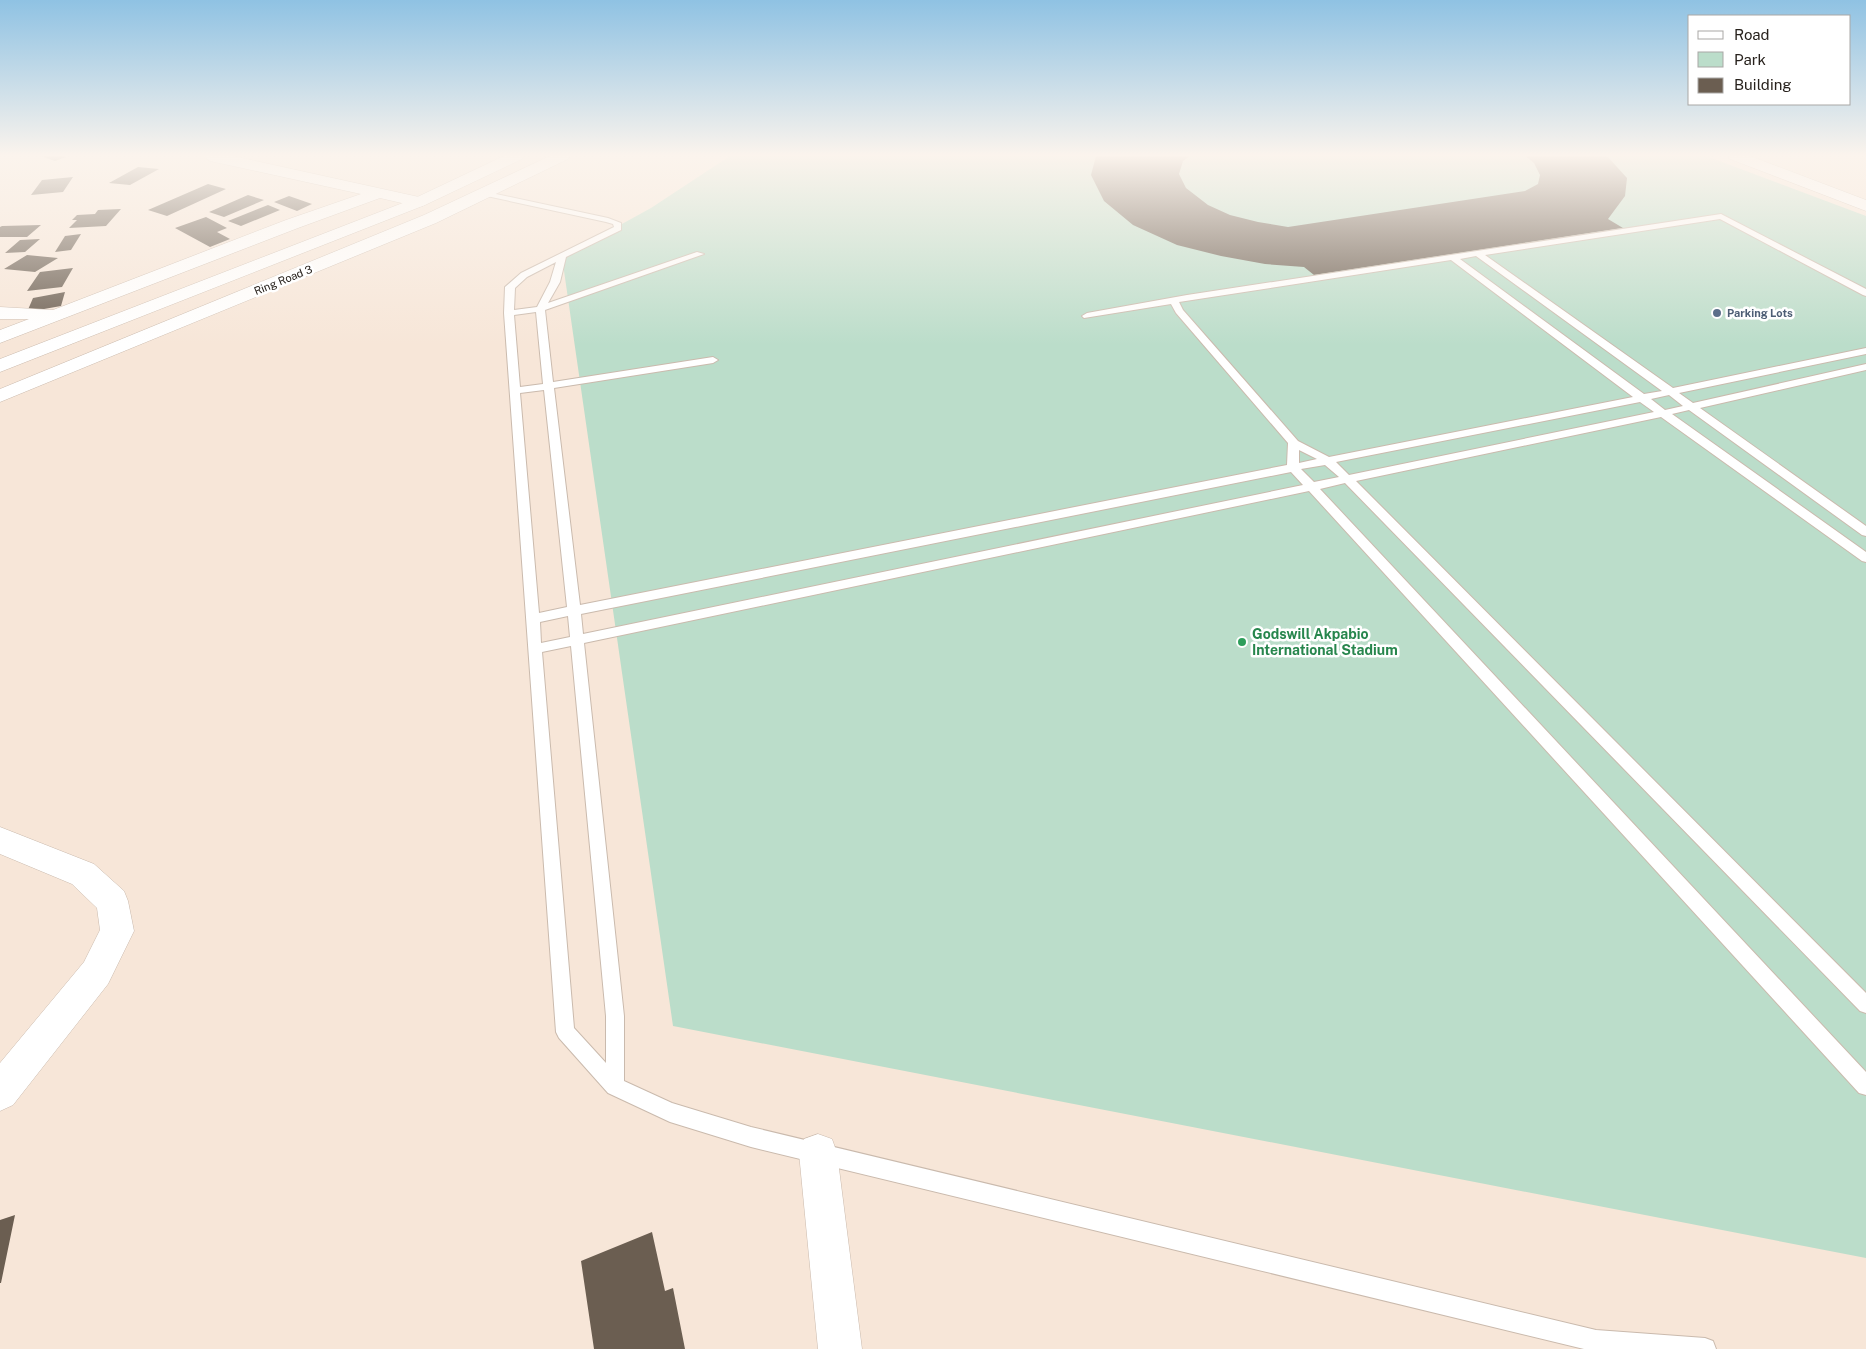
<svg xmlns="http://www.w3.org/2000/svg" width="1866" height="1349" font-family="'Public Sans',sans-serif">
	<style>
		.green { fill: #bbddca }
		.building { fill: #6b5e51 }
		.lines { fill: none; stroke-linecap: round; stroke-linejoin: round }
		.lane-casing { stroke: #cabaad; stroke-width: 2 }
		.street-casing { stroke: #cabaad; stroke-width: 1 }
		.secondary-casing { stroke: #cabaad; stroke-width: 1 }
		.lane { fill: #fff; fill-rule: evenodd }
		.street { fill: #fff; fill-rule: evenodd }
		.secondary { fill: #fff; fill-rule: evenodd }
		.service-dot { fill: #5c6f8a; stroke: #fff; stroke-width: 2 }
		.leisure-dot { fill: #2e9e5b; stroke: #fff; stroke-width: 2 }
		.labels { text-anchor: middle; stroke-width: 5; stroke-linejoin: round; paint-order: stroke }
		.far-street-label { font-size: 11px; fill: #28221d; stroke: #fff }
		.far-service-label { font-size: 11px; font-weight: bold; fill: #4e5e75; stroke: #fff; text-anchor: start }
		.leisure-label { font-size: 14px; font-weight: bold; fill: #27864d; stroke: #fff; text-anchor: start }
	</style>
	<rect width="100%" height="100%" fill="#f7e6d8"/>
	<!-- green -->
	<path class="green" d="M 730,156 L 1706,156 L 1866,216 L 1866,1258 L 673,1026 L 562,257 L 651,208 Z"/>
	<!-- building -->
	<path class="building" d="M 41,156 L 65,156 L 66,157 L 55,161 Z
		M 1096,156 L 1190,156 L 1183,161 L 1179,174 L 1186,188 L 1208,205 L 1230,215 L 1258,222 L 1288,227 L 1525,191 L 1538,184 L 1540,175 L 1534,163 L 1525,156 L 1607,156 L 1627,178 L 1625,196 L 1608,219 L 1623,228 L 1314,275 L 1304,267 L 1265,264 L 1221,256 L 1177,245 L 1133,225 L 1104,201 L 1091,175 Z
		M 138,167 L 159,169 L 130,185 L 109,183 Z
		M 73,177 L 63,192 L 31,195 L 42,180 Z
		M 208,184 L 226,189 L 167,216 L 148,210 Z
		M 248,195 L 264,200 L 224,217 L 209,212 Z
		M 289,196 L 312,204 L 297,211 L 274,202 Z
		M 268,205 L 280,210 L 241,226 L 228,221 Z
		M 121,209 L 106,226 L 69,228 L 77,220 L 72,220 L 77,215 L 95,214 L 98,210 Z
		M 206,217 L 227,228 L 217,232 L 230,239 L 210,247 L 175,228 Z
		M 41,225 L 27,237 L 0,237 L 0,227 L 2,226 Z
		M 81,234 L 71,250 L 55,252 L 65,236 Z
		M 40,239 L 25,252 L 5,253 L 20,240 Z
		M 27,255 L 58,258 L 35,272 L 4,269 Z
		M 73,268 L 62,287 L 27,291 L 40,272 Z
		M 65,292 L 61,306 L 27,312 L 33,298 Z
		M 15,1215 L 1,1283 L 0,1283 L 0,1220 Z
		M 652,1232 L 665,1291 L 673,1288 L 685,1349 L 594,1349 L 581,1261 Z"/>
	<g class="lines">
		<!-- lane casing -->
		<g class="lane-casing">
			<path id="lane" d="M 482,191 L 608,218 L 621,223 L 621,230 L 566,257 L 560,282 L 548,303 L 697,252 L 704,254 L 545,310 L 553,382 L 713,357 L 718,360 L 713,363 L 554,388 L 580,605 L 1287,465 L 1288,443 L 1176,313 L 1171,304 L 1084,318 L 1082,316 L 1087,313 L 1187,295 L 1721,214 L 1866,289 L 1866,296 L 1863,295 L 1720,219 L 1485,255 L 1673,388 L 1866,348 L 1866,354 L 1679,393 L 1693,403 L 1866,364 L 1866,370 L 1700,408 L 1866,526 L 1866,536 L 1862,535 L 1689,410 L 1672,414 L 1866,552 L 1866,562 L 1862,561 L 1661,417 L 1356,481 L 1866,993 L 1866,1013 L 1860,1011 L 1345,483 L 1320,489 L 1866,1072 L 1866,1095 L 1859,1093 L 1309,491 L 584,643 L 624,1016 L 624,1081 L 672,1103 L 751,1127 L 1596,1330 L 1705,1338 L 1713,1341 L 1716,1349 L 1584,1349 L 751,1147 L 670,1122 L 608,1093 L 559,1038 L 556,1032 L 504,313 L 505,287 L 521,273 L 614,227 L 613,224 L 606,222 L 482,195 ZM 1476,256 L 1662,391 L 1644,394 L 1460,259 ZM 1451,260 L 1633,397 L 1329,457 L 1298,441 L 1183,310 L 1179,302 ZM 556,262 L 550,282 L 537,307 L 514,310 L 515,288 L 527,277 ZM 536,312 L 543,384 L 520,387 L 514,315 ZM 544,390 L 567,607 L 539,613 L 520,393 ZM 1669,395 L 1683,406 L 1665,410 L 1651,399 ZM 1640,402 L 1654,412 L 1349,475 L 1336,462 ZM 1299,450 L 1317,459 L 1299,463 ZM 1325,465 L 1339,477 L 1314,482 L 1301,469 ZM 1291,472 L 1303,485 L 583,634 L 581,614 ZM 568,616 L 570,637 L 541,643 L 540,622 ZM 571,646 L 606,1016 L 606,1063 L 574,1028 L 542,652 Z"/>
		</g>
		<!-- street casing -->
		<g class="street-casing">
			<path id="street" d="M 203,156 L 233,156 L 419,197 L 425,199 L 427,202 L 425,205 L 419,207 L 380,198 L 298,228 L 0,343 L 0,330 L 29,319 L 0,319 L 0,307 L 53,310 L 286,220 L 361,194 L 210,161 Z
				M 1728,156 L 1750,156 L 1866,200 L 1866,211 L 1730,159 Z
				M 0,827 L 94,864 L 124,891 L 128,901 L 134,931 L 108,984 L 13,1105 L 0,1111 L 0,1063 L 84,962 L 100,930 L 97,908 L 72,884 L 0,854 Z
				M 818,1134 L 832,1139 L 837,1153 L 862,1349 L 818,1349 L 799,1153 L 804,1139 Z"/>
		</g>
		<!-- secondary casing -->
		<g class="secondary-casing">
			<path id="secondary" d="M 504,156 L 524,156 L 522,159 L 425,205 L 0,372 L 0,359 L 413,199 Z
				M 550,156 L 570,156 L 568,159 L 436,223 L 0,402 L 0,389 L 424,215 Z"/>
		</g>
		<!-- lane -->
		<use href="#lane" class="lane"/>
		<!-- street -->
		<use href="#street" class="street"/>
		<!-- secondary -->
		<use href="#secondary" class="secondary"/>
	</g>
	<!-- sky -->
	<linearGradient id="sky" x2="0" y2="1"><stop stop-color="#8fc2e3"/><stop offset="0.45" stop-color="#fbf4ed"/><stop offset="1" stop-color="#fbf4ed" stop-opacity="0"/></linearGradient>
	<rect width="1866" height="345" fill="url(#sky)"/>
	<!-- markers -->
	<circle class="service-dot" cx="1717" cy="313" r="5"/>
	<circle class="leisure-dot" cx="1242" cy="642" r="5"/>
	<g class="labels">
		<!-- far-street labels -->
		<g class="far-street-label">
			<text transform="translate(283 280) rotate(-22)" y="4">Ring Road 3</text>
		</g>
		<!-- far-service labels -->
		<g class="far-service-label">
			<text x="1727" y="317">Parking Lots</text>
		</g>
		<!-- leisure labels -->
		<g class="leisure-label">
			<text x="1252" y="639">Godswill Akpabio<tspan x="1252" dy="16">International Stadium</tspan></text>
		</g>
	</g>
	<!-- legend -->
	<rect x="1688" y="15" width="162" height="90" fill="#ffffff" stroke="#a9a7a5"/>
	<rect x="1698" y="31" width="25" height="8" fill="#ffffff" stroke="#a9a7a5"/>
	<text x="1734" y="40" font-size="15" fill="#28221d">Road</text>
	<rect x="1698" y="52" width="25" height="15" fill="#bbddca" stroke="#a9a7a5"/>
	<text x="1734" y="65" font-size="15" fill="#28221d">Park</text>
	<rect x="1698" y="78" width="25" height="15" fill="#6b5e51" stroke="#a9a7a5"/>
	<text x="1734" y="90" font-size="15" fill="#28221d">Building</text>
</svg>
